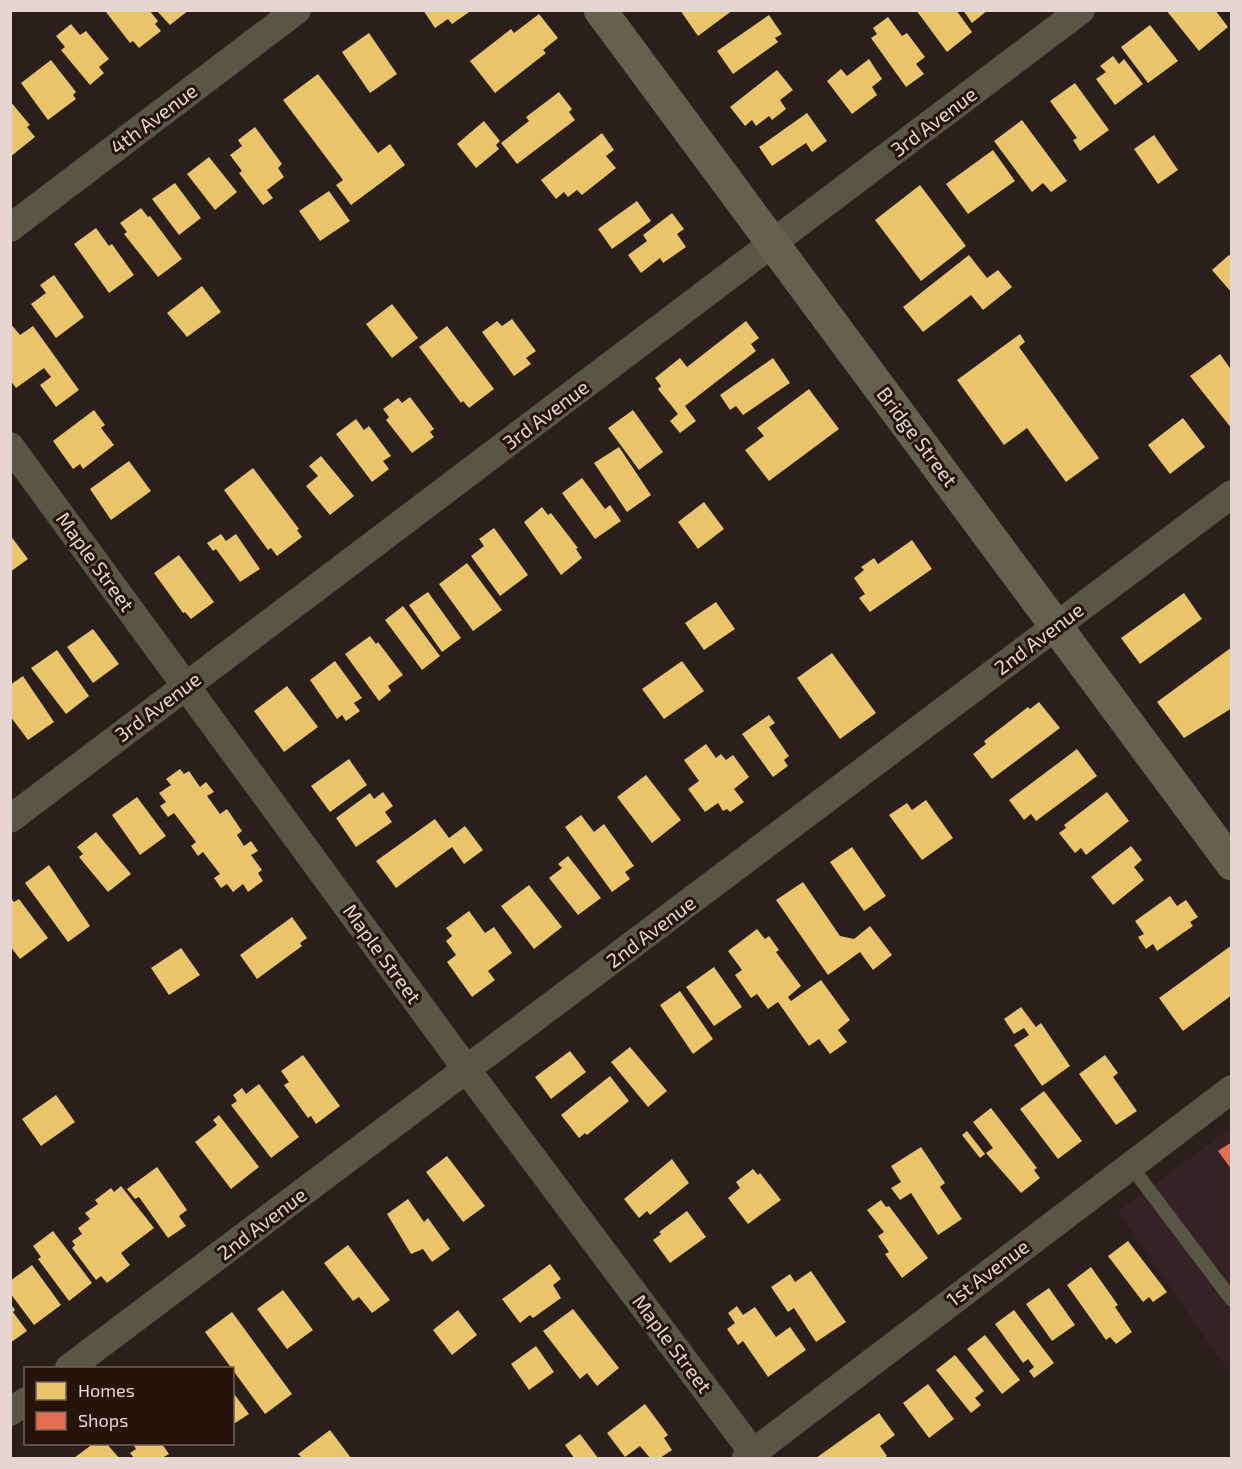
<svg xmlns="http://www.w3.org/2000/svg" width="1242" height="1469" font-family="'Exo 2',sans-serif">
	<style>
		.commercial { fill: #342226 }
		.homes { fill: #e9c46a }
		.shops { fill: #e76f51 }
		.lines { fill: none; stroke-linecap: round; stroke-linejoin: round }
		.lane { stroke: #5a5647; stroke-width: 14 }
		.street { stroke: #5a5647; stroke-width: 28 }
		.secondary { stroke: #66614e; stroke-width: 33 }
		.labels { text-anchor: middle; stroke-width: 6; stroke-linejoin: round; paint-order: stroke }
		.street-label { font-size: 20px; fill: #e5d6d1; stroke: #26130b }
	</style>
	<rect width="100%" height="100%" fill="#2a1f1a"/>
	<!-- commercial -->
	<path class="commercial" d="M 1231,1128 L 1231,1375 L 1118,1211 Z"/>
	<!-- homes -->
	<path class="homes" d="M 108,10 L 149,10 L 158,21 L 155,24 L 161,31 L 139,48 L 133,41 L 130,43 L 106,12 Z
		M 156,10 L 189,10 L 170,25 Z
		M 423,10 L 472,10 L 452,24 L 448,19 L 435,28 Z
		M 680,10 L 733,10 L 698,36 Z
		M 916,10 L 956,10 L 972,32 L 947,52 Z
		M 963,10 L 988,10 L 972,23 Z
		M 1166,10 L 1215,10 L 1228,27 L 1199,51 Z
		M 539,14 L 558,38 L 543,50 L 546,53 L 495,93 L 470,61 L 511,29 L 514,33 Z
		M 769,15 L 782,34 L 775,38 L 778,42 L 733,74 L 717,51 Z
		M 888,17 L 902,36 L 907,33 L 925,57 L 916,64 L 924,74 L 906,87 L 871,38 L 877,34 L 873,28 Z
		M 71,24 L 80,35 L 86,31 L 109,59 L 99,67 L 104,73 L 90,85 L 61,50 L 65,47 L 56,36 Z
		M 1150,25 L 1178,61 L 1148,83 L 1121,47 Z
		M 369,33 L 397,74 L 370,93 L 342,52 Z
		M 1113,56 L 1119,64 L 1124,59 L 1143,84 L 1115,105 L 1096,79 L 1106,72 L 1100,66 Z
		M 869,59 L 882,79 L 872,87 L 877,95 L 852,114 L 827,81 L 841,69 L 847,76 Z
		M 51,60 L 76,92 L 73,95 L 76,99 L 48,120 L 21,83 Z
		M 777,70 L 793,90 L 780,100 L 786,109 L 772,120 L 769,116 L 756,126 L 752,120 L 745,126 L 730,107 Z
		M 318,74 L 378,153 L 390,144 L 405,165 L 351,205 L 336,185 L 343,180 L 283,100 Z
		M 1075,83 L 1109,130 L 1080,151 L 1073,140 L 1077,138 L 1050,101 Z
		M 559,92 L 572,109 L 569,112 L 575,120 L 517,164 L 501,143 L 529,121 L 526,117 Z
		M 10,101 L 30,125 L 27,127 L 35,137 L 10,157 Z
		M 807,113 L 827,141 L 812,152 L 806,143 L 772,166 L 759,147 Z
		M 1022,120 L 1067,181 L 1051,192 L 1043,183 L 1032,192 L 994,141 Z
		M 484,121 L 500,141 L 496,145 L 499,149 L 476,168 L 457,144 Z
		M 255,127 L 282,164 L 278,168 L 284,177 L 267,190 L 273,198 L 263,205 L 239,173 L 242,171 L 230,155 L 242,146 L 238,140 Z
		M 602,133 L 614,150 L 606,156 L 616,168 L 582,195 L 577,190 L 568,197 L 564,192 L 556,199 L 541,180 Z
		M 1154,135 L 1178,170 L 1158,184 L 1134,149 Z
		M 993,150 L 1015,181 L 968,214 L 946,184 Z
		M 209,157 L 237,192 L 215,210 L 187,174 Z
		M 175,183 L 201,218 L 179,235 L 152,199 Z
		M 920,185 L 966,246 L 921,281 L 875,220 Z
		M 329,191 L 350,221 L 320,241 L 299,211 Z
		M 637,201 L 651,221 L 612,249 L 598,229 Z
		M 141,208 L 148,217 L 150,216 L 182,259 L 158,277 L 124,234 L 127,232 L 120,223 Z
		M 672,213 L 684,229 L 677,234 L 686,247 L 663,263 L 660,258 L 641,273 L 628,255 L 647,241 L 643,235 Z
		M 96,228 L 109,246 L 112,244 L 134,275 L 109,293 L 74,244 Z
		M 969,255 L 987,278 L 998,270 L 1012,287 L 983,310 L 971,295 L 923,332 L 903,307 Z
		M 1229,255 L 1232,258 L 1232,293 L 1212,270 Z
		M 54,275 L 84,317 L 56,338 L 31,304 L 46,293 L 40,285 Z
		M 202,286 L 221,312 L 187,337 L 167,313 Z
		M 392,304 L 418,338 L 392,358 L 366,324 Z
		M 512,319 L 536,351 L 526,358 L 531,364 L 514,376 L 482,332 L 497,321 L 502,326 Z
		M 746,321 L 759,338 L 751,344 L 756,351 L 685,406 L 696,421 L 680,433 L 670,421 L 678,414 L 658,389 L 661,386 L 655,378 L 680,358 L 687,367 Z
		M 10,323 L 20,335 L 33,326 L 79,390 L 56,407 L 40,385 L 51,377 L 44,368 L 16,388 L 10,380 Z
		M 447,326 L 494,389 L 469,408 L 463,401 L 461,403 L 419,347 Z
		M 1020,334 L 1025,342 L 1019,347 L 1099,458 L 1066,482 L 1027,428 L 1004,445 L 957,380 Z
		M 1220,354 L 1232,371 L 1232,429 L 1190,376 Z
		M 773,358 L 790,383 L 743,415 L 736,406 L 730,410 L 720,395 Z
		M 809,389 L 839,429 L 769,481 L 745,450 L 764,436 L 757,428 Z
		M 410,397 L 434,429 L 430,432 L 434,437 L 412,453 L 386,420 L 389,417 L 383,409 L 398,398 L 402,403 Z
		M 94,410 L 105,425 L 101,428 L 114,445 L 83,469 L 80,464 L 73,469 L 53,441 Z
		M 633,410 L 663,452 L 639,470 L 608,428 Z
		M 1183,418 L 1205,447 L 1170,474 L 1148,445 Z
		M 356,419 L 364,430 L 369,426 L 391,456 L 383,461 L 389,469 L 372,482 L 336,434 Z
		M 619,447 L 651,495 L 627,512 L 594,463 Z
		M 321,456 L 354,496 L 330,515 L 306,486 L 318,476 L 309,466 Z
		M 129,461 L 151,491 L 111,520 L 90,489 Z
		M 253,468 L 299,529 L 297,530 L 302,537 L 277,556 L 271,548 L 268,550 L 224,490 Z
		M 582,478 L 605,509 L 610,505 L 621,521 L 595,539 L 562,493 Z
		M 704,502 L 724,529 L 698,549 L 678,522 Z
		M 542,507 L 548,515 L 551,513 L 578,548 L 576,549 L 582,558 L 561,575 L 524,522 Z
		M 494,528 L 528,575 L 500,596 L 471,556 L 484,546 L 479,539 Z
		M 221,534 L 226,541 L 236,534 L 260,569 L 240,582 L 216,549 L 213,551 L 207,543 Z
		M 10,535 L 28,559 L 10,572 Z
		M 912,540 L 932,569 L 870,612 L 859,598 L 865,594 L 854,578 L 864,570 L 861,567 L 874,558 L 878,564 Z
		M 179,555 L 214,602 L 191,619 L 185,612 L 183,613 L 154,573 Z
		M 467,563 L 502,610 L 473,631 L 439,584 Z
		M 428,592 L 461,638 L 442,652 L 409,605 Z
		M 1184,593 L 1202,619 L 1140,664 L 1121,638 Z
		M 716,602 L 735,629 L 704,650 L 685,623 Z
		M 403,606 L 440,656 L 422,670 L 385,620 Z
		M 93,629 L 119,664 L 93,683 L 67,647 Z
		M 370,636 L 376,644 L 378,642 L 403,675 L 388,686 L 391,691 L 379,701 L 345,654 Z
		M 1232,647 L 1232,708 L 1184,738 L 1157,702 Z
		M 57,650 L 89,696 L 66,714 L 31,668 Z
		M 832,653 L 876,713 L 840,739 L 797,678 Z
		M 335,661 L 362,698 L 354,703 L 360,711 L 346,721 L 342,715 L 337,719 L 310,680 Z
		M 682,661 L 704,691 L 664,719 L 642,689 Z
		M 23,676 L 54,722 L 28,740 L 10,716 L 10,685 Z
		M 287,686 L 318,727 L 284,752 L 254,711 Z
		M 1039,702 L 1060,728 L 992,779 L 973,754 L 986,744 L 984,741 L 1028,707 L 1030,709 Z
		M 769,715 L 775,723 L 769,727 L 789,756 L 784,760 L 788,766 L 773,777 L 742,734 Z
		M 706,744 L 716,758 L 721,754 L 726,760 L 733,755 L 749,777 L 734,789 L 744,802 L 730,812 L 727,809 L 723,811 L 718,803 L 705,812 L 688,789 L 699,781 L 684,760 Z
		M 1077,749 L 1097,776 L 1036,821 L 1031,814 L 1024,820 L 1009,800 Z
		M 349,759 L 367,785 L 330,812 L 311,786 Z
		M 180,769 L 184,774 L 189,771 L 200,787 L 206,782 L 214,792 L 207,796 L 220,814 L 227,809 L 242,831 L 237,835 L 244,846 L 251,841 L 258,851 L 251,855 L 262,870 L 258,873 L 263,881 L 248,892 L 243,884 L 233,892 L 227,884 L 221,888 L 214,878 L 220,874 L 203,852 L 198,856 L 191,846 L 196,842 L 174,813 L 168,817 L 160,806 L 166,802 L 159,793 L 171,785 L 166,779 Z
		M 646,775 L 681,820 L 652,843 L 617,797 Z
		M 383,792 L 393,806 L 385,812 L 392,822 L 356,847 L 336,818 L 370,793 L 374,799 Z
		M 1107,792 L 1129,821 L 1086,855 L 1081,848 L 1075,853 L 1059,833 L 1066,828 L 1064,825 Z
		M 137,797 L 166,836 L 140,855 L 112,815 Z
		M 926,800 L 953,838 L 922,860 L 889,815 L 907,803 L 912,810 Z
		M 581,815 L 594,832 L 604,824 L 634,866 L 625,872 L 630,879 L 612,892 L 565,827 Z
		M 435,819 L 449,838 L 465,826 L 483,850 L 464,864 L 452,847 L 396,888 L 376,861 Z
		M 96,832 L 131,874 L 108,892 L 79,857 L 83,854 L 77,847 Z
		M 1131,846 L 1142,860 L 1134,867 L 1144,880 L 1113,905 L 1091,877 Z
		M 852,847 L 886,896 L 864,911 L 830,862 Z
		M 568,856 L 601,898 L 578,915 L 549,878 L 562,868 L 558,864 Z
		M 49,865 L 90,926 L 68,942 L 25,883 Z
		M 803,882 L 840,936 L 854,939 L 870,926 L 892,955 L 873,970 L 860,952 L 828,975 L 776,900 Z
		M 529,885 L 562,927 L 534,949 L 501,906 Z
		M 1170,896 L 1177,906 L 1186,900 L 1198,917 L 1190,922 L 1193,926 L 1157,951 L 1153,944 L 1146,949 L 1138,937 L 1144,934 L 1135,921 Z
		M 10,897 L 14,902 L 19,899 L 48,938 L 20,959 L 10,946 Z
		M 469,911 L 485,933 L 494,927 L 512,953 L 488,971 L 495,980 L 472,997 L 447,962 L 456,955 L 446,941 L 452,936 L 446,928 Z
		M 292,917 L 307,938 L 300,943 L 302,946 L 257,979 L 240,955 Z
		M 757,929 L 765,939 L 769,936 L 779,950 L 776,952 L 801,986 L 788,997 L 791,1001 L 821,980 L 850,1020 L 838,1030 L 847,1042 L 830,1054 L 819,1039 L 809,1046 L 778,1002 L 768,1009 L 757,994 L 751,998 L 735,975 L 742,970 L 728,951 Z
		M 1232,945 L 1232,995 L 1183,1031 L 1159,998 Z
		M 181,948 L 200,975 L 169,995 L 151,968 Z
		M 714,967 L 742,1007 L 714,1026 L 686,987 Z
		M 680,991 L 713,1039 L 693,1054 L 660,1005 Z
		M 1021,1007 L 1036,1027 L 1041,1023 L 1070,1066 L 1042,1086 L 1014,1045 L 1029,1035 L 1024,1028 L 1014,1034 L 1004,1019 Z
		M 630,1047 L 667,1091 L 648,1107 L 611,1062 Z
		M 570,1051 L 586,1072 L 551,1099 L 535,1077 Z
		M 303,1055 L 340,1106 L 316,1124 L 311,1116 L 308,1118 L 284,1085 L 289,1082 L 281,1071 Z
		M 1105,1055 L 1118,1073 L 1113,1077 L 1137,1111 L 1116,1125 L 1079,1074 Z
		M 610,1076 L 629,1101 L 587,1135 L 585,1133 L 579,1138 L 561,1115 Z
		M 259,1084 L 299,1137 L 271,1158 L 231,1105 L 237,1101 L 233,1095 L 242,1088 L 246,1094 Z
		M 1044,1091 L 1082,1141 L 1058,1159 L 1020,1109 Z
		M 56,1095 L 75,1122 L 41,1146 L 22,1119 Z
		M 991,1108 L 1037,1168 L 1034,1170 L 1040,1178 L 1021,1193 L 986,1153 L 993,1148 L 973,1122 Z
		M 219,1115 L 259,1167 L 231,1189 L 195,1142 L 217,1125 L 213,1120 Z
		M 967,1131 L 985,1154 L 980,1158 L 962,1135 Z
		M 921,1147 L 945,1183 L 940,1187 L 962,1219 L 938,1235 L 911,1193 L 900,1200 L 891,1188 L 901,1182 L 891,1166 Z
		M 447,1156 L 485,1206 L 463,1222 L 426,1172 Z
		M 672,1159 L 689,1183 L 650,1215 L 647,1211 L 639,1218 L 624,1199 Z
		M 157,1167 L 187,1210 L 179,1216 L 186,1226 L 168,1238 L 139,1197 L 135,1199 L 127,1189 Z
		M 753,1169 L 758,1175 L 760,1173 L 781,1200 L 748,1224 L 728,1198 L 740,1188 L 736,1182 Z
		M 121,1186 L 154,1228 L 121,1253 L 130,1265 L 107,1283 L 101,1276 L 96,1280 L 72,1248 L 75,1245 L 72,1241 L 82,1234 L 78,1228 L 90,1219 L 85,1213 L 98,1204 L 95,1200 L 111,1188 L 114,1192 Z
		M 408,1199 L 424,1222 L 428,1218 L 450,1249 L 432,1262 L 423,1249 L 411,1254 L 387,1214 Z
		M 881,1200 L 886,1207 L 889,1206 L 928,1258 L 902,1278 L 885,1254 L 889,1252 L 878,1236 L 884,1232 L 867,1210 Z
		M 687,1211 L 706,1237 L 670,1263 L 653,1240 L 661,1234 L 659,1232 Z
		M 53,1231 L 92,1283 L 69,1301 L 38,1259 L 41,1257 L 33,1246 Z
		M 1128,1241 L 1167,1292 L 1153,1302 L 1149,1297 L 1143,1302 L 1108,1256 Z
		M 348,1245 L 390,1300 L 372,1313 L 359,1297 L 353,1301 L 324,1263 Z
		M 550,1264 L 561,1279 L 553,1285 L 561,1298 L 533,1318 L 530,1315 L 520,1323 L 502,1299 Z
		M 32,1265 L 61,1305 L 34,1325 L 10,1293 L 10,1281 Z
		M 1091,1267 L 1118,1305 L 1115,1307 L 1132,1332 L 1116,1344 L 1110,1337 L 1106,1340 L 1067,1285 Z
		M 811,1271 L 846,1322 L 816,1342 L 794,1308 L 788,1312 L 771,1287 L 790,1274 L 795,1282 Z
		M 1049,1288 L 1075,1325 L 1052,1341 L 1026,1304 Z
		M 283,1290 L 313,1330 L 287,1349 L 257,1309 Z
		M 10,1303 L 15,1310 L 13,1312 L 27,1331 L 10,1343 Z
		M 737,1306 L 743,1315 L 755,1307 L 776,1337 L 790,1327 L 806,1350 L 768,1377 L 743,1341 L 738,1345 L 727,1329 L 735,1323 L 728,1313 Z
		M 573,1309 L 619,1368 L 597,1386 L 587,1373 L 580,1379 L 543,1331 Z
		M 458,1310 L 477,1335 L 452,1355 L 433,1330 Z
		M 1014,1310 L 1054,1363 L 1034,1378 L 1029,1371 L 1034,1367 L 1028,1359 L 1023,1363 L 995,1324 Z
		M 232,1312 L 292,1394 L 265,1414 L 205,1332 Z
		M 985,1335 L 1020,1380 L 1002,1394 L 967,1349 Z
		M 536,1346 L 554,1372 L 529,1390 L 511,1364 Z
		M 955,1355 L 984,1391 L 975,1398 L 981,1405 L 971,1413 L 936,1370 Z
		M 928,1384 L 954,1419 L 929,1438 L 903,1403 Z
		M 232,1391 L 249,1414 L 232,1425 Z
		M 645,1404 L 668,1435 L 664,1438 L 672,1450 L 660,1458 L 650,1458 L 640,1446 L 625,1457 L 607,1433 Z
		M 879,1413 L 895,1435 L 880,1446 L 887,1456 L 884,1458 L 816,1458 Z
		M 330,1430 L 351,1458 L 302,1458 L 298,1454 Z
		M 580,1434 L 598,1458 L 574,1458 L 565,1445 Z
		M 88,1444 L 107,1444 L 119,1458 L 74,1458 L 90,1446 Z
		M 133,1444 L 162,1444 L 169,1454 L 162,1458 L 134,1458 L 130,1453 L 136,1449 Z"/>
	<!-- shops -->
	<path class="shops" d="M 1232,1142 L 1232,1170 L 1218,1151 Z"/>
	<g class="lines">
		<!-- lane -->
		<path class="lane" d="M 1130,1165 L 1232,1300"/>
		<!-- street -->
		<path class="street" d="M 10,228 L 297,10
			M 10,446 L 467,1070 L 757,1458
			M 10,819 L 1081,10
			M 69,1368 L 1232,494
			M 10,1412 L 26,1401
			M 746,1458 L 1232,1089"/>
		<!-- secondary -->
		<path class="secondary" d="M 600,10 L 1232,864"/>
	</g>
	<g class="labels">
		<!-- street labels -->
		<g class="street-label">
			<text transform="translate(154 119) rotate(-37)" y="7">4th Avenue</text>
			<text transform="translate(934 122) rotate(-37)" y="7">3rd Avenue</text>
			<text transform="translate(546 415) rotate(-37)" y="7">3rd Avenue</text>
			<text transform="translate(917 437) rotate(53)" y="7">Bridge Street</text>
			<text transform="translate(95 562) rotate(54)" y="7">Maple Street</text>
			<text transform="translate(1039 639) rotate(-37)" y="7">2nd Avenue</text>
			<text transform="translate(158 707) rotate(-37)" y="7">3rd Avenue</text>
			<text transform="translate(651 932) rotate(-37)" y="7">2nd Avenue</text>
			<text transform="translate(382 954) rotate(54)" y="7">Maple Street</text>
			<text transform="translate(262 1224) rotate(-37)" y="7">2nd Avenue</text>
			<text transform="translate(988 1273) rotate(-37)" y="7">1st Avenue</text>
			<text transform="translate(672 1344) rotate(53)" y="7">Maple Street</text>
		</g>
	</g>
	<!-- border -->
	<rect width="1242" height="1469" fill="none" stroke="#e5d6d1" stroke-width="24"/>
	<!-- legend -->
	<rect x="24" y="1367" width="210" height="78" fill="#26130b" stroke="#72615a" stroke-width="1.5"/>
	<rect x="36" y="1382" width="30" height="18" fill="#e9c46a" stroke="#72615a" stroke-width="1.5"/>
	<text x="78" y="1397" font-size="18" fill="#e5d6d1">Homes</text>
	<rect x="36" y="1412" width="30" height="18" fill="#e76f51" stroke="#72615a" stroke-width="1.5"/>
	<text x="78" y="1427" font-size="18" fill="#e5d6d1">Shops</text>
</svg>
